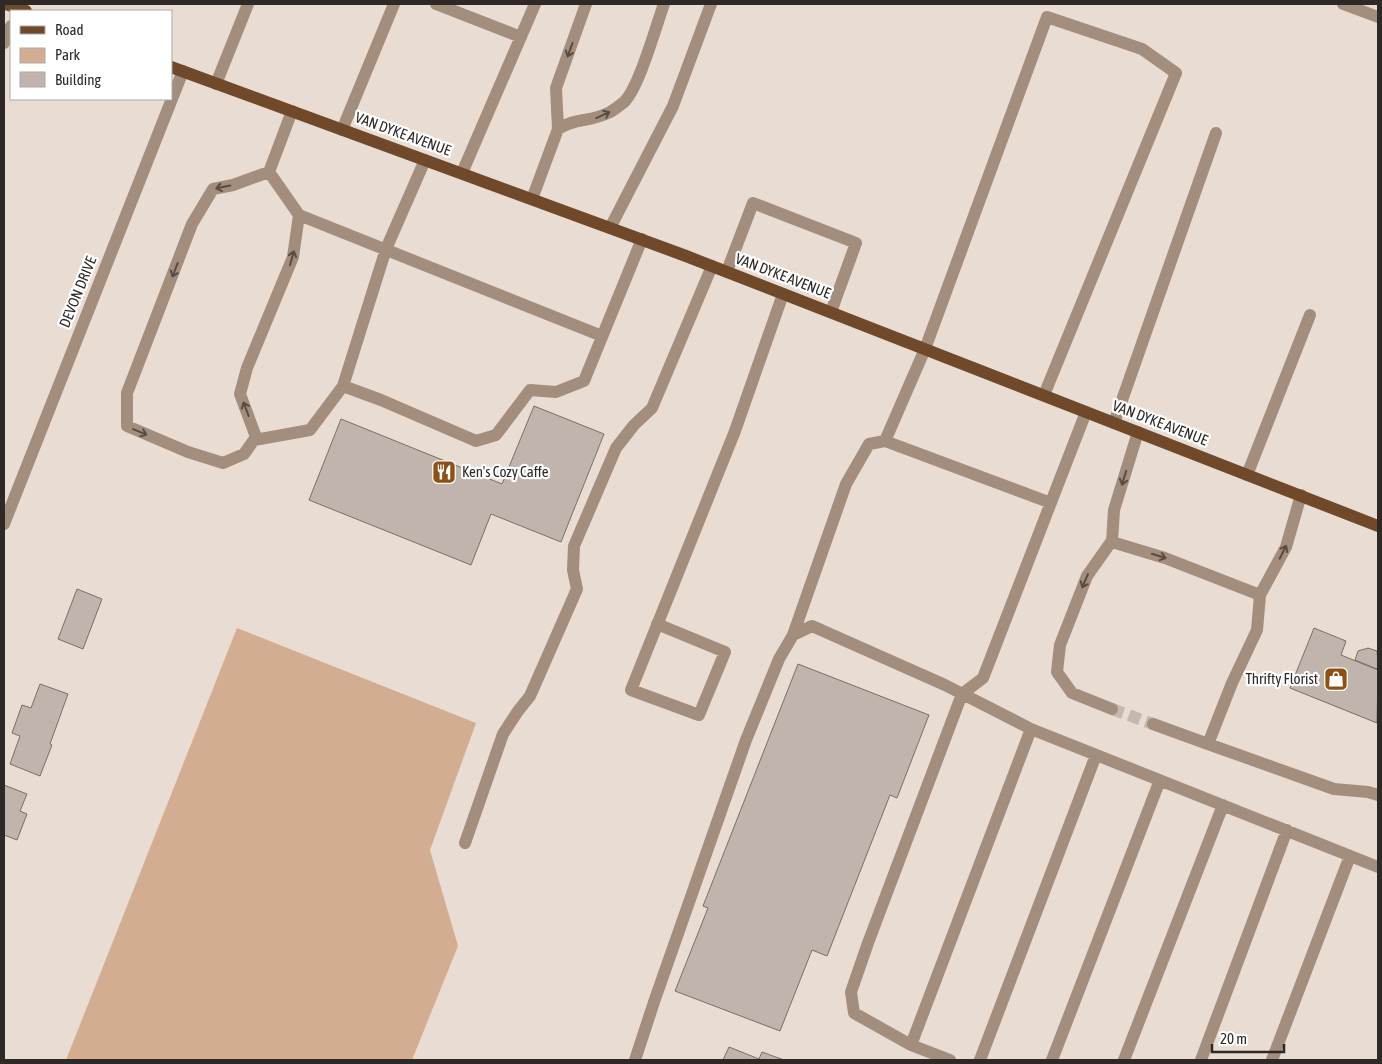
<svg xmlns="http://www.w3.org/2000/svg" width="1382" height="1064" font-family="'Asap Condensed',sans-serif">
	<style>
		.green { fill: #d3ad91 }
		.building { fill: #c0b4ac; stroke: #796f67 }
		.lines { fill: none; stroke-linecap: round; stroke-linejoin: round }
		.minor-tunnel { stroke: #c4b8b0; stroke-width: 12; stroke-dasharray: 12 6; stroke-linecap: butt }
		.minor { stroke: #a38d7c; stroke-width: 12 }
		.major { stroke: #6f492a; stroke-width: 12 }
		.oneway { stroke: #574c44 }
		.labels { text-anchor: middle; stroke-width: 4.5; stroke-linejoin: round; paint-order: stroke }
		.street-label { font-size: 15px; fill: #2e2926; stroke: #fff }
		.poi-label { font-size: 15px; fill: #2e2926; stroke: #fff; text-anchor: start }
	</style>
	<rect width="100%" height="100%" fill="#e9dcd3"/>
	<!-- green -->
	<path class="green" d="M 237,628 L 476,723 L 430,850 L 458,946 L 412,1060 L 66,1060 Z"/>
	<!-- building -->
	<path class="building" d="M 534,406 L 604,434 L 561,542 L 491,514 L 471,565 L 309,500 L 341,419 L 502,484 Z
		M 77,589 L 102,599 L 83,649 L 58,639 Z
		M 1314,628 L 1346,641 L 1341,655 L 1378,670 L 1377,723 L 1290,688 Z
		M 1368,648 L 1377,651 L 1378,665 L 1377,669 L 1355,660 L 1358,651 Z
		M 798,664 L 929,715 L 897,798 L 890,795 L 827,956 L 812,950 L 780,1031 L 675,991 L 708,908 L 703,906 Z
		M 40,684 L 68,694 L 50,744 L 52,745 L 40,776 L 10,764 L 20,736 L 12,733 L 22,705 L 31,708 Z
		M 4,785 L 27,794 L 20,811 L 27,814 L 17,840 L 4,835 Z
		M 729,1047 L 759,1059 L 762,1052 L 784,1060 L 723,1060 Z"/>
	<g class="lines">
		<!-- minor-tunnel -->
		<path class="minor-tunnel" d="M 1112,709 L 1153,724"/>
		<!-- minor -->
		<path class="minor" d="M 436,4 L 521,37
			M 1343,4 L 1378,17
			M 4,43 L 11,26
			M 216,84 L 248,4
			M 558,129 C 575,118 590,122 608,113 C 613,111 619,106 624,102 C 639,88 656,26 664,4
			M 342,130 L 394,4
			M 269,172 L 299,215 L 293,257 L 247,368 L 240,394 L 256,437 L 244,454 L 223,463 L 188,452 L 127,426 L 127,393 L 192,224 L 213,189 L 233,185 L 269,172 L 292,111
			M 462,173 L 535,4
			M 532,199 L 558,129 L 556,88 L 586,4
			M 299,215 L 602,336
			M 610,228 L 673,106 L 711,4
			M 727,271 L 753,203 L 856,243 L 831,312
			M 343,386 L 386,249 L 425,160
			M 1044,395 L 1176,73 L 1142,49 L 1047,17 L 925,349 L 885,441 L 1051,503
			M 1114,423 L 1216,133
			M 254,440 L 310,430 L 343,386 L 381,400 L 476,441 L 496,435 L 530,390 L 556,392 L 584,381 L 642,239
			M 1247,475 L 1310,315
			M 1301,495 L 1286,547 L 1260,595 L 1257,630 L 1232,683 L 1208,744 L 1334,789 L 1368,792 L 1378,795
			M 4,524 L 183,71
			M 1112,542 L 1165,558 L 1260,595
			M 657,624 L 725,652 L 699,715 L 631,690 L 735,431 L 783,294
			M 793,635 L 846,484 L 869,444 L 885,441
			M 1112,709 L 1072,693 L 1057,672 L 1060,645 L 1087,576 L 1111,542 L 1112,542 L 1114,510 L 1138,432
			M 1153,724 L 1208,744
			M 465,843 L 503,734 L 518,711 L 530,696 L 577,589 L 573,570 L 574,546 L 616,448 L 634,425 L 652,408 L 712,266
			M 911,1045 L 854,1013 L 851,992 L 868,943 L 962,694 L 983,678 L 1086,412
			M 635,1060 L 654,1002 L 746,740 L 779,659 L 793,635 L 812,626 L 945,685 L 1031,729
			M 950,1060 L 911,1045 L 1031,729 L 1378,867
			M 980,1060 L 1096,755
			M 1052,1060 L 1160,780
			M 1124,1060 L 1223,805
			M 1201,1060 L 1287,830
			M 1272,1060 L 1350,856"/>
		<!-- major -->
		<path class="major" d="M 6,4 L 26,11
			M 171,67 L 686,256 L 1378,526"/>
	</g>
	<!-- one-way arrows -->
	<defs><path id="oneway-shaft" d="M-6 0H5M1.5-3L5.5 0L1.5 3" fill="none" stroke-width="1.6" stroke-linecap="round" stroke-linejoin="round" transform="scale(1.25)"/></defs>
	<g class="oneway">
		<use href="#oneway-shaft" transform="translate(570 50) rotate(110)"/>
		<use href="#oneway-shaft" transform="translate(603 115) rotate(-24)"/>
		<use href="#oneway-shaft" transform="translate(223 187) rotate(168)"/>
		<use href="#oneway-shaft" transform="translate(292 258) rotate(-74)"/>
		<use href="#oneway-shaft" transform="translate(175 270) rotate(111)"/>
		<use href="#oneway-shaft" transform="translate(246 409) rotate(-111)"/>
		<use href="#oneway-shaft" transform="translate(140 432) rotate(23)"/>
		<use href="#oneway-shaft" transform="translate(1124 478) rotate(107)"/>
		<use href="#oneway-shaft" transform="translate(1283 552) rotate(-63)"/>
		<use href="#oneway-shaft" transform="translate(1159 556) rotate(17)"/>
		<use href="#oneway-shaft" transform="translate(1085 581) rotate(113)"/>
	</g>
	<!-- icons -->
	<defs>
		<g id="restaurant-square" transform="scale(1.25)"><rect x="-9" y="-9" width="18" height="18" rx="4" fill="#8f5016" stroke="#fff"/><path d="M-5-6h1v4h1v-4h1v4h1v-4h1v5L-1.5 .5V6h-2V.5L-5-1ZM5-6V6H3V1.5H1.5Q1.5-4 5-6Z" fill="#fff"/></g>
		<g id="shop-square" transform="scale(1.25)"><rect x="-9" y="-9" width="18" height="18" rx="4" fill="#8f5016" stroke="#fff"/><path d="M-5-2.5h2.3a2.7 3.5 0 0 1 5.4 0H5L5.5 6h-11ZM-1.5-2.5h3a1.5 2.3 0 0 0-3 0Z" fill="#fff"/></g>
	</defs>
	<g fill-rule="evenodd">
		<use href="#restaurant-square" x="444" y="472"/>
		<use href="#shop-square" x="1336" y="679"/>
	</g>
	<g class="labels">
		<!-- street labels -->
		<g class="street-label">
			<text transform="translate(403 134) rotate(20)" y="5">VAN DYKE AVENUE</text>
			<text transform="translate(783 276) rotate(21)" y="5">VAN DYKE AVENUE</text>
			<text transform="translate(78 292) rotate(-68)" y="5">DEVON DRIVE</text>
			<text transform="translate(1160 423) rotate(21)" y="5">VAN DYKE AVENUE</text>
		</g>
		<!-- poi labels -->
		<g class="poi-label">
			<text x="462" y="477">Ken's Cozy Caffe</text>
			<text x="1318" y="684" text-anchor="end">Thrifty Florist</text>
		</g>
	</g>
	<!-- border -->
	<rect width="1382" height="1064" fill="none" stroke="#2e2926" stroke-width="10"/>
	<!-- legend -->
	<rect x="10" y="10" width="162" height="90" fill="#ffffff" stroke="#aba9a8"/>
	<rect x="20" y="26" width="25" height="8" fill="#6f492a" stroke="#aba9a8"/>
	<text x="55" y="35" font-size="15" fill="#2e2926">Road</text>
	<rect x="20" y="48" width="25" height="15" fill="#d3ad91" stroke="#aba9a8"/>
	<text x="55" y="60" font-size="15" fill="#2e2926">Park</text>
	<rect x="20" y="72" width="25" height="15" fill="#c0b4ac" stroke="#aba9a8"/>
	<text x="55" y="85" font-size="15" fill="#2e2926">Building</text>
	<!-- scale -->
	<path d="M1212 1044v8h72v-8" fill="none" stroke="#2e2926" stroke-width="2.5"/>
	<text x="1220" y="1044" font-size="15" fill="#2e2926" stroke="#ffffff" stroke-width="4" paint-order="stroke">20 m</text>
</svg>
